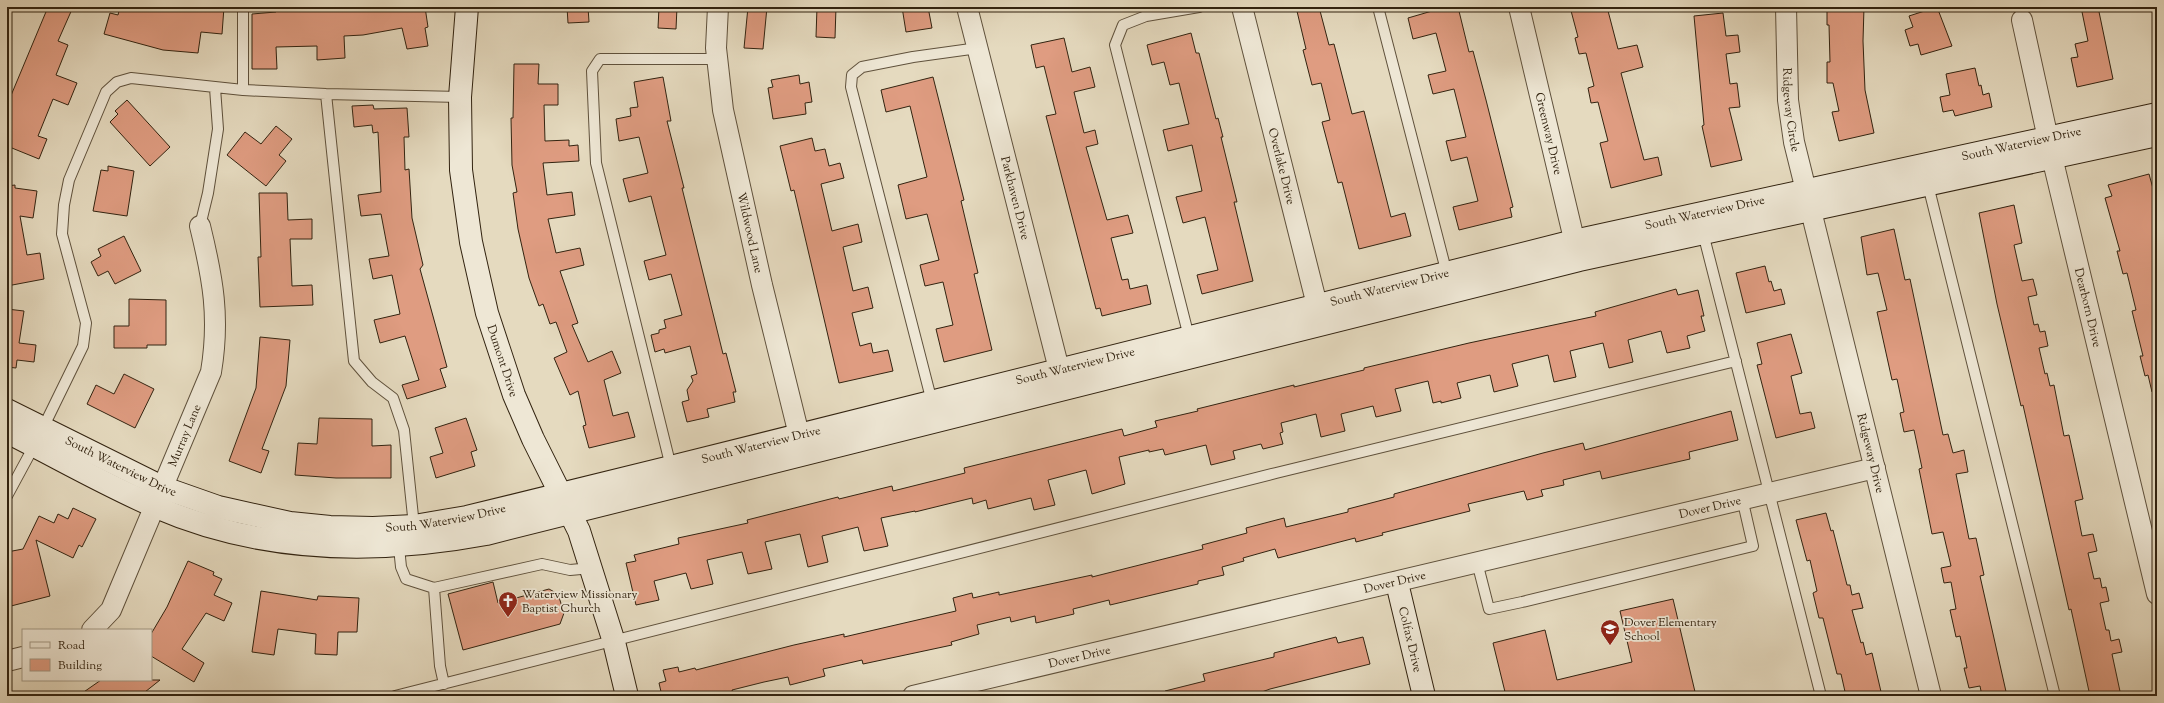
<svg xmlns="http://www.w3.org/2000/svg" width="2164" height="703" font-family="'Sorts Mill Goudy',serif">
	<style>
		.building { fill: #df9c81; stroke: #322310 }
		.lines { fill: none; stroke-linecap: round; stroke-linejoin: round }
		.lane-casing { stroke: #5f513c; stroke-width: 12 }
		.street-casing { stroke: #5f513c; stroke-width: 22 }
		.secondary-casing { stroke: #322310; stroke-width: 24 }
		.lane { stroke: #eee7d5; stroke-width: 10 }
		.street { stroke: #eee7d5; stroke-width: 20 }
		.secondary { stroke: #eee7d5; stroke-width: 22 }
		.labels { text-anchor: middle; stroke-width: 3.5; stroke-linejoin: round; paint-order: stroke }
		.street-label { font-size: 12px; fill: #322310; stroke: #eee7d5 }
		.poi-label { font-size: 12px; fill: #322310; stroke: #eee7d5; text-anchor: start }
	</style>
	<rect width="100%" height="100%" fill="#e5dabf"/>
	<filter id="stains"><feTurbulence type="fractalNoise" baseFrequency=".005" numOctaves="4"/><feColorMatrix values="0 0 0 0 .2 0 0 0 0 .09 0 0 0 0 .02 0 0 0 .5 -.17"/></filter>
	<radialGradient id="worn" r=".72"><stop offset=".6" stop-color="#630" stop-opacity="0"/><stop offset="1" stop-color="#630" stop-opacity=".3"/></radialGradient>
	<!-- building -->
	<path class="building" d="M 48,7 L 73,7 L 58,41 L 68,45 L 56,75 L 77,83 L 68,105 L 53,99 L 38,136 L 47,139 L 39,159 L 7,146 L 7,105 Z
		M 120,7 L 224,7 L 222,34 L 201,32 L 198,53 L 163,50 L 104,34 L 110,13 L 118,15 Z
		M 364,7 L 425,7 L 428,27 L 425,28 L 428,46 L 407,49 L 402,28 L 363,35 L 344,36 L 345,58 L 317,60 L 317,46 L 276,47 L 277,69 L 252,69 L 252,14 L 276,12 L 276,10 Z
		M 567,7 L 588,7 L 589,22 L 568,23 Z
		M 659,7 L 677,7 L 676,29 L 658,28 Z
		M 748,7 L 767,7 L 763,49 L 744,48 Z
		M 817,7 L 836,7 L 835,38 L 816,37 Z
		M 902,7 L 928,7 L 932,28 L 906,32 Z
		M 1296,7 L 1319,7 L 1329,45 L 1334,44 L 1352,114 L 1364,111 L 1391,217 L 1405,213 L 1411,236 L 1359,249 L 1342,182 L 1338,183 L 1322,122 L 1330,120 L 1321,83 L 1312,85 L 1303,50 L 1306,49 Z
		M 1431,7 L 1458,7 L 1469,52 L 1473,51 L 1486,100 L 1513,207 L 1510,208 L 1512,217 L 1459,230 L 1453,207 L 1478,201 L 1467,157 L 1451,161 L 1446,141 L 1466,137 L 1454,89 L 1433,94 L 1428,75 L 1446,71 L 1436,33 L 1413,39 L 1408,18 L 1432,11 Z
		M 1570,7 L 1607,7 L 1618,49 L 1637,45 L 1643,67 L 1621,73 L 1644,160 L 1658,157 L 1662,175 L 1611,188 L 1600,143 L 1608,141 L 1598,102 L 1591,103 L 1588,88 L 1594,86 L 1586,53 L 1579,54 L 1575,38 L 1578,37 Z
		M 1827,7 L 1864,7 L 1863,41 L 1865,90 L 1874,133 L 1839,141 L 1832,112 L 1839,111 L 1833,83 L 1827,83 L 1827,62 L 1830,62 L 1829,25 L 1827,25 Z
		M 1937,7 L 1952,46 L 1921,55 L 1918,44 L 1910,46 L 1905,30 L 1913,27 L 1909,16 Z
		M 2081,7 L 2098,7 L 2113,79 L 2077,87 L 2071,58 L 2078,57 L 2075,44 L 2088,41 Z
		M 1723,13 L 1726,36 L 1738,35 L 1740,52 L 1726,54 L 1730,84 L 1737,83 L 1740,107 L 1729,108 L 1742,160 L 1711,167 L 1702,126 L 1704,125 L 1694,16 Z
		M 1191,33 L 1196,53 L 1199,53 L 1216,119 L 1218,118 L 1223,137 L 1221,137 L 1237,202 L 1234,202 L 1253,281 L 1202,294 L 1197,275 L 1218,270 L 1205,217 L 1183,223 L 1176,197 L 1202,191 L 1192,145 L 1168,151 L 1163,130 L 1189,124 L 1179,83 L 1170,85 L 1164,62 L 1152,65 L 1147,45 Z
		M 1064,38 L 1072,72 L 1090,67 L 1095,87 L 1074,92 L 1084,133 L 1095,130 L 1098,144 L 1086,147 L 1107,220 L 1128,215 L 1133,233 L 1111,238 L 1122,280 L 1128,279 L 1130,289 L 1147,285 L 1151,304 L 1102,316 L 1100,308 L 1096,309 L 1046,116 L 1056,114 L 1044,66 L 1036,68 L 1031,45 Z
		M 514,64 L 539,64 L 538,84 L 558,84 L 558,105 L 544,105 L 545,141 L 569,140 L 569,146 L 578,145 L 579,161 L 543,163 L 547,195 L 572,192 L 575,215 L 548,219 L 556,253 L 580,248 L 584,265 L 560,271 L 578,323 L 572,325 L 588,362 L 612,351 L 621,373 L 604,380 L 613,416 L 628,412 L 635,437 L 589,448 L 583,426 L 586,425 L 578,391 L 570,395 L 554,358 L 567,352 L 556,322 L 550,324 L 543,304 L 539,306 L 529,278 L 518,229 L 513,193 L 517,192 L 512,165 L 511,118 L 513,118 Z
		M 1975,68 L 1979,86 L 1981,85 L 1983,95 L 1989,93 L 1992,107 L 1955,116 L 1953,110 L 1943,112 L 1940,97 L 1950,95 L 1946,74 Z
		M 799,75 L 800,84 L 809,82 L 812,102 L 805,103 L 806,114 L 773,119 L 768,88 L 773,87 L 771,80 Z
		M 663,77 L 671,121 L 667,121 L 684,188 L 682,188 L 723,354 L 726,353 L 736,392 L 733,392 L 735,402 L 707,409 L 709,417 L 687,422 L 682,402 L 689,400 L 687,390 L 693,381 L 691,376 L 697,374 L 690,346 L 665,353 L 664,349 L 655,352 L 651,335 L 659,333 L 659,330 L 666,328 L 664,320 L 682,315 L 671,274 L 649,280 L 644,261 L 666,255 L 651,196 L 629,202 L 623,179 L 648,173 L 639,137 L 619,141 L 616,119 L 631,116 L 630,108 L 638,107 L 634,82 Z
		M 933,77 L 964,200 L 961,201 L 978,273 L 974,274 L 992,350 L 944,362 L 936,329 L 953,325 L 943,282 L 925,286 L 920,265 L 939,260 L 927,214 L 906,219 L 898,185 L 927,177 L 910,106 L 886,112 L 881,90 Z
		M 127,100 L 170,147 L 150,166 L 110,122 L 118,114 L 115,111 Z
		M 373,105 L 374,109 L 407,108 L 409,137 L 404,137 L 405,170 L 409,169 L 412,218 L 423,265 L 420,269 L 447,367 L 440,369 L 446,387 L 407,399 L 402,385 L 419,380 L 405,336 L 380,343 L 374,320 L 400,314 L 392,275 L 373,279 L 369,259 L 389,256 L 381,214 L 361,216 L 358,195 L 381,192 L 378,132 L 373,133 L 372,125 L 354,127 L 352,106 Z
		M 276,126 L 292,139 L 279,155 L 286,161 L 266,186 L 227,155 L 245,132 L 261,144 Z
		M 812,138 L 815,151 L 825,149 L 829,166 L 840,163 L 844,178 L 821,184 L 832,231 L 858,224 L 862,242 L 843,247 L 853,291 L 868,287 L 873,308 L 852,313 L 860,346 L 871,343 L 873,353 L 888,350 L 893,371 L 839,383 L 794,190 L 791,191 L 780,146 Z
		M 108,166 L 134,171 L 127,216 L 93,211 L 101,170 L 108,171 Z
		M 2149,174 L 2157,203 L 2157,391 L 2152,392 L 2148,375 L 2145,376 L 2140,356 L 2143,356 L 2132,311 L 2136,310 L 2127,273 L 2123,274 L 2117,251 L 2120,251 L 2105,198 L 2112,196 L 2108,185 Z
		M 15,185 L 15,188 L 37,191 L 33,218 L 20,216 L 27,255 L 40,253 L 44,279 L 7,286 L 7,186 Z
		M 259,193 L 287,193 L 288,220 L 312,219 L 312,239 L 290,239 L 292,286 L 312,285 L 313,305 L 260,307 L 258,257 L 261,257 Z
		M 2014,205 L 2022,243 L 2014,245 L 2022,281 L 2033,279 L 2037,295 L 2028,297 L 2034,325 L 2038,324 L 2040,332 L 2045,331 L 2048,346 L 2039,348 L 2045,374 L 2047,373 L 2050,386 L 2054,385 L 2064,436 L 2069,435 L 2083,499 L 2075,501 L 2082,536 L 2093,534 L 2097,551 L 2088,553 L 2094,579 L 2100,578 L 2102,588 L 2106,587 L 2109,601 L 2100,603 L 2106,630 L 2109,630 L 2111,641 L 2119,639 L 2122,652 L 2112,654 L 2121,696 L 2090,696 L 2071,609 L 2069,610 L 2023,405 L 2021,406 L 1997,304 L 1979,213 Z
		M 1894,229 L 1905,280 L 1910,279 L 1943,435 L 1948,434 L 1953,453 L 1964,450 L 1968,472 L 1956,474 L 1969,539 L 1976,538 L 1984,575 L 1980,576 L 2007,696 L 1982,696 L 1980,686 L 1969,688 L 1964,668 L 1967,668 L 1960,636 L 1956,637 L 1950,610 L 1956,609 L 1951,582 L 1944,583 L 1941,568 L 1951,566 L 1943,532 L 1932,534 L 1919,469 L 1922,468 L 1914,430 L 1904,432 L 1900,413 L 1904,412 L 1897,379 L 1892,380 L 1877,312 L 1887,310 L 1878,273 L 1867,275 L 1861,237 Z
		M 124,236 L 141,271 L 115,284 L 108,271 L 98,276 L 91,262 L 101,256 L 98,249 Z
		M 1765,266 L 1769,282 L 1771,281 L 1774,291 L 1781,289 L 1785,304 L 1746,313 L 1736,273 Z
		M 1676,289 L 1678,295 L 1698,290 L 1704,316 L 1701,316 L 1705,331 L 1687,336 L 1690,348 L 1667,353 L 1661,331 L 1628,340 L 1633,362 L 1609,368 L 1603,343 L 1570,351 L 1576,377 L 1554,382 L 1548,355 L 1512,364 L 1518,386 L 1494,392 L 1490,375 L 1457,383 L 1461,398 L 1441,403 L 1441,401 L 1433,403 L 1428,381 L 1395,389 L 1401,411 L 1376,417 L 1373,406 L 1341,414 L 1345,431 L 1321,437 L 1316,414 L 1281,423 L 1283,432 L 1280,433 L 1283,444 L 1263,449 L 1261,444 L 1233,451 L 1235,459 L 1211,465 L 1206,445 L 1165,455 L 1163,449 L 1149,452 L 1149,450 L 1119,457 L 1125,484 L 1092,494 L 1086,470 L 1048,480 L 1055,505 L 1034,510 L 1031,498 L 988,509 L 986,500 L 973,504 L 972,498 L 915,512 L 915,511 L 881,518 L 888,546 L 864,551 L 858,527 L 822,536 L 828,562 L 808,567 L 800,534 L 765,542 L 772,569 L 748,574 L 742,552 L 707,560 L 713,584 L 691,589 L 686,573 L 654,581 L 659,600 L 636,605 L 626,563 L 636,561 L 634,555 L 679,544 L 678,538 L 748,523 L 747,520 L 838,497 L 839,499 L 892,486 L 893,491 L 965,473 L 964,468 L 1122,429 L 1124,436 L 1157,427 L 1155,421 L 1198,411 L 1197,409 L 1294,385 L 1294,387 L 1364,370 L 1364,368 L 1469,343 L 1596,316 L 1595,312 Z
		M 129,299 L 166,300 L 166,345 L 147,345 L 147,348 L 114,348 L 114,326 L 129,326 Z
		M 7,309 L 24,311 L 19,343 L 36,345 L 34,362 L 17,360 L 16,368 L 7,367 Z
		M 1791,334 L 1802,373 L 1791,376 L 1800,414 L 1811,412 L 1815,428 L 1776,438 L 1757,365 L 1762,364 L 1757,343 Z
		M 260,337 L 290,340 L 286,386 L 262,449 L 269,451 L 261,473 L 229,461 L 256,388 Z
		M 124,374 L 154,389 L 135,428 L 87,404 L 96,385 L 114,394 Z
		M 1731,411 L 1738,440 L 1689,452 L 1690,459 L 1602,479 L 1600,471 L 1563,480 L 1564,485 L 1541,490 L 1543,496 L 1527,500 L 1524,491 L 1502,496 L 1468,504 L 1470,511 L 1382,533 L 1383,535 L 1356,542 L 1355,538 L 1278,558 L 1275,549 L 1243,558 L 1244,561 L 1222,567 L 1224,575 L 1198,581 L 1198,584 L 1110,605 L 1109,600 L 1073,609 L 1074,614 L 1036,623 L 1035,616 L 1011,622 L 1010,617 L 977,625 L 979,634 L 951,642 L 952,645 L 863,664 L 862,660 L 823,669 L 825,676 L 790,685 L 788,677 L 764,682 L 732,690 L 734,696 L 662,696 L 659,683 L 666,681 L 663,670 L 678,667 L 679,672 L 695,668 L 696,670 L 794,645 L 844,634 L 844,637 L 956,611 L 953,598 L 972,593 L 973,598 L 999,592 L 999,595 L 1092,575 L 1092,577 L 1203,549 L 1202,545 L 1247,533 L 1246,528 L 1284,518 L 1286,527 L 1348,512 L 1348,509 L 1394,497 L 1394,494 L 1543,453 L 1583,443 L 1585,450 Z
		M 319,418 L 372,419 L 372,446 L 391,445 L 391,478 L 336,478 L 295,475 L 298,443 L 317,444 Z
		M 466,418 L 477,450 L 471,452 L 475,466 L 436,478 L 430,457 L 443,453 L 435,428 Z
		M 73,508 L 96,519 L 82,547 L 79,545 L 73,558 L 36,540 L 50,596 L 11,606 L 7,591 L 7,552 L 23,549 L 39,516 L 54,523 L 58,514 L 68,519 Z
		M 1826,513 L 1831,531 L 1833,530 L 1847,585 L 1850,585 L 1852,595 L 1859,593 L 1863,608 L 1852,610 L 1861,643 L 1863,642 L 1866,655 L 1872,653 L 1882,696 L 1846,696 L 1841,674 L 1837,674 L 1823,618 L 1819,618 L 1813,593 L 1817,591 L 1810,560 L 1807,561 L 1796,520 Z
		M 188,561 L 214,572 L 213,575 L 222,579 L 214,595 L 232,603 L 224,621 L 206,613 L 182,649 L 204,663 L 194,682 L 151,656 L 151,634 L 167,607 Z
		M 493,582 L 498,603 L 549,589 L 558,594 L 564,613 L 560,624 L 463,650 L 448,594 Z
		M 261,591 L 317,600 L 318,596 L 359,598 L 357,632 L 338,632 L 337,655 L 315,654 L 316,634 L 278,629 L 274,655 L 252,652 Z
		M 1673,599 L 1696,696 L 1506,696 L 1493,643 L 1545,630 L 1557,680 L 1632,662 L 1620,611 Z
		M 1336,637 L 1338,643 L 1363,637 L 1370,664 L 1270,689 L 1251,696 L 1166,696 L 1165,691 L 1205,681 L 1203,674 L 1274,657 L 1274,653 Z
		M 101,680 L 160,680 L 140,696 L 78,696 Z"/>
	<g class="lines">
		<!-- lane casing -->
		<g class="lane-casing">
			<path id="lane" d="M 1378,7 L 1447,274
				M 243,90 L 243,7
				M 326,94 L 354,361 L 372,382 L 393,398 L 404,430 L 414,526
				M 1928,185 L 2055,696
				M 200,226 L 208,193 L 218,129 L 215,88
				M 1703,233 L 1821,696
				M 1189,337 L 1115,45 L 1123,25 L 1146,16 L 1199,7
				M 932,402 L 851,87 L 852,75 L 862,67 L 913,57 L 978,48
				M 43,428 L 83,346 L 86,323 L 62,234 L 64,205 L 69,180 L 106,92 L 117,82 L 131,78 L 243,90 L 326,94 L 460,97
				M 671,467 L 596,163 L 592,71 L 600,59 L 717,59
				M 7,496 L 34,446
				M 399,547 L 401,567 L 406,579 L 434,588 L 542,564 L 570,570 L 592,568
				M 1477,562 L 1489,609 L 1522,602 L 1753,546 L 1742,498
				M 434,588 L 440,666 L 444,684
				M 395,696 L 1276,473 L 1736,361"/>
		</g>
		<!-- street casing -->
		<g class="street-casing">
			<g id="street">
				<path id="s1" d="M 718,7 L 716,48 L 723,110 L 762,285 L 803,451"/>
				<path id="s2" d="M 967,7 L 1063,385"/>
				<path id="s3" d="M 1242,7 L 1321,321"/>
				<path id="s4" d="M 1519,7 L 1578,256"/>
				<path id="s5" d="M 1786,7 L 1788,100 L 1794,142 L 1931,696"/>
				<path id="s6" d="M 2022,20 L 2052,157 L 2157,594"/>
				<path id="s7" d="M 92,630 L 111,610 L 211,372 C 220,318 213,279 200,226"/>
				<path d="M 7,661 L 23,657"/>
				<path id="s8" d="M 913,696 L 1875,468"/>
			</g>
		</g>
		<!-- secondary casing -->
		<g class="secondary-casing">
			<g id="secondary">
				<path id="s9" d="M 467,7 L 460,97 L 461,170 L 471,242 L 487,313 L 514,395 L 533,439 L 579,531 L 614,642 L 627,696"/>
				<path id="s10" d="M 7,410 L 164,488 L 218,507 L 290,523 L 330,527 L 373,528 L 414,526 L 467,517 L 671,467 L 1574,241 L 2157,114"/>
				<path d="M 7,432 C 57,457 105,485 156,507 C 262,553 374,555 486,534 L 1579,260 L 2157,135"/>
				<path id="s11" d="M 1397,583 L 1424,696"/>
			</g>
		</g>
		<!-- lane -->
		<use href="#lane" class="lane"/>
		<!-- street -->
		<use href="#street" class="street"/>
		<!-- secondary -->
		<use href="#secondary" class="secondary"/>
	</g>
	<!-- icons -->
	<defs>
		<g id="church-pin" transform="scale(1)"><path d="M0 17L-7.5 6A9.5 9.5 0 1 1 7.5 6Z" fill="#8f2418" stroke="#eee7d5"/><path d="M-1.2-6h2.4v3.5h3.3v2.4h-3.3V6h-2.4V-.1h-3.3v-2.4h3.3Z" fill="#fff"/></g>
		<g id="school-pin" transform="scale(1)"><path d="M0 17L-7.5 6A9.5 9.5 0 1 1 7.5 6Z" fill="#8f2418" stroke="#eee7d5"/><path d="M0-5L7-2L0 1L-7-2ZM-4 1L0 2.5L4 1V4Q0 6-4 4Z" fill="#fff"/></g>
	</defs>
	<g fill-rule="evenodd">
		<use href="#church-pin" x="508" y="601"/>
		<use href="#school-pin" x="1610" y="629"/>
	</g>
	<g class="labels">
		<!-- street labels -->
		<g class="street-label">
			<text dy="4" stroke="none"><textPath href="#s5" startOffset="103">Ridgeway Circle</textPath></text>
			<text dy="4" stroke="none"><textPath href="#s4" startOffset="130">Greenway Drive</textPath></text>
			<text dy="4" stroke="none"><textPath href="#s10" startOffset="2083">South Waterview Drive</textPath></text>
			<text dy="4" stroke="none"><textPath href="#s3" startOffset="164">Overlake Drive</textPath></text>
			<text dy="4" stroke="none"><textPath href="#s2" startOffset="197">Parkhaven Drive</textPath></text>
			<text dy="4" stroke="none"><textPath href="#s10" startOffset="1759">South Waterview Drive</textPath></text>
			<text dy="4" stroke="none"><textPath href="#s1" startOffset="229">Wildwood Lane</textPath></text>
			<text dy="4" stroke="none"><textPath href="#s10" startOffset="1435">South Waterview Drive</textPath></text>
			<text dy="4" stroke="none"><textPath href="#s6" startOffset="295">Dearborn Drive</textPath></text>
			<text dy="4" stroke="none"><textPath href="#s9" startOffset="359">Dumont Drive</textPath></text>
			<text dy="4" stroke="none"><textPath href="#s10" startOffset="1111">South Waterview Drive</textPath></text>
			<text dy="4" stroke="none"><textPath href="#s7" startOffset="217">Murray Lane</textPath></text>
			<text dy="4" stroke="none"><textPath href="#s10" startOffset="787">South Waterview Drive</textPath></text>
			<text dy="4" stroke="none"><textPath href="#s5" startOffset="456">Ridgeway Drive</textPath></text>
			<text dy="4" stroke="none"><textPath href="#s10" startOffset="127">South Waterview Drive</textPath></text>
			<text dy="4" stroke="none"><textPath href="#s8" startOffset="819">Dover Drive</textPath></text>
			<text dy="4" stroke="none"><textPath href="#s10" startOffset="463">South Waterview Drive</textPath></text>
			<text dy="4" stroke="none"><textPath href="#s8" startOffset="495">Dover Drive</textPath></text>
			<text dy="4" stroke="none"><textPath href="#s11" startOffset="58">Colfax Drive</textPath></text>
			<text dy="4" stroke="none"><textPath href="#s8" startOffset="171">Dover Drive</textPath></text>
		</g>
		<!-- poi labels -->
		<g class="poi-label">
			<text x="522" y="598">Waterview Missionary<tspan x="522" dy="14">Baptist Church</tspan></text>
			<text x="1624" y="626">Dover Elementary<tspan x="1624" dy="14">School</tspan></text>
		</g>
	</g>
	<!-- margin -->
	<rect width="2164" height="703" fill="none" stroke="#e5dabf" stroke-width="24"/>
	<rect x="8" y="8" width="2148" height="687" fill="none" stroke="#322310" stroke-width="2"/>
	<rect x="12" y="12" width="2140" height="679" fill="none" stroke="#322310"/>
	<!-- legend -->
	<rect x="22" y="629" width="130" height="52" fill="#eee7d5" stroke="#a39986"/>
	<rect x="30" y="642" width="20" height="6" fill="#eee7d5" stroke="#a39986"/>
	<text x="58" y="649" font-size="12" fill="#322310">Road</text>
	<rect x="30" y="659" width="20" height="12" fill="#df9c81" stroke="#a39986"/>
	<text x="58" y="669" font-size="12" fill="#322310">Building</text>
	<rect width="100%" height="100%" filter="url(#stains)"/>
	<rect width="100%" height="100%" fill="url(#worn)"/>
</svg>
